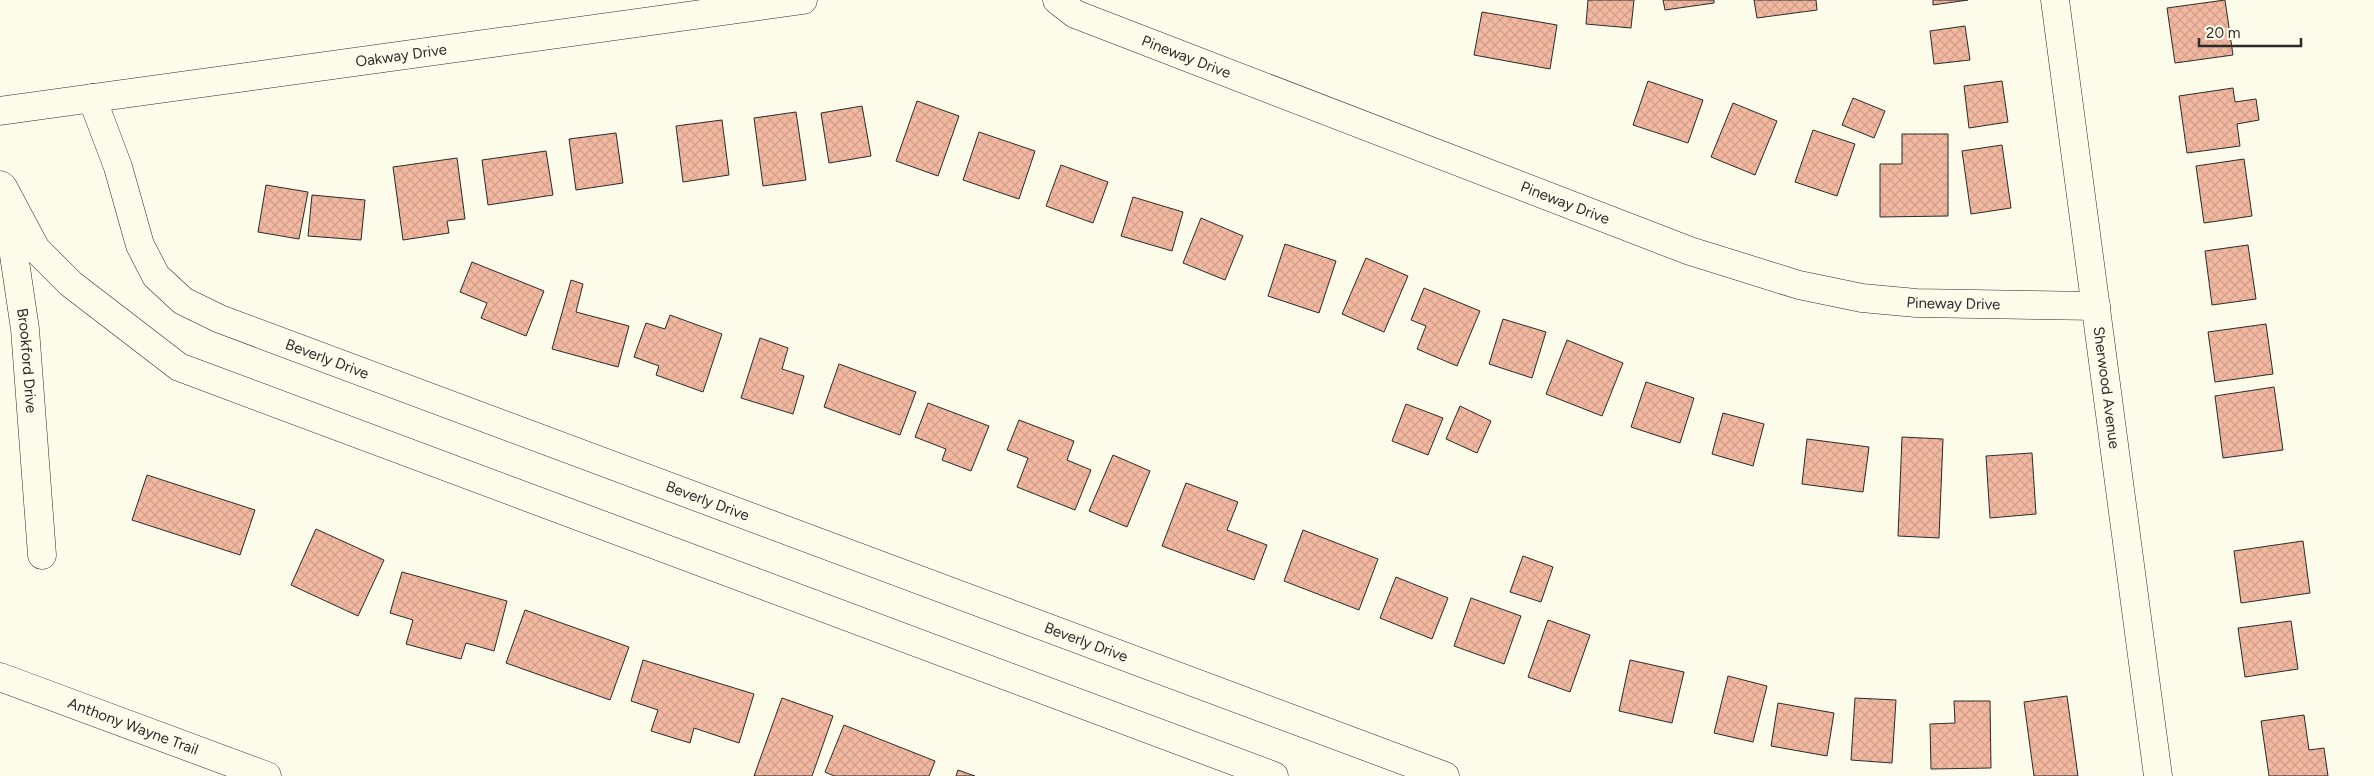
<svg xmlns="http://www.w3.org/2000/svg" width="2374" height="776" font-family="Figtree,sans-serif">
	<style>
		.building { fill: url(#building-cross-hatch); stroke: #2b2b2b }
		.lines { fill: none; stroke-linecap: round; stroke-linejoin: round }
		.minor-casing { stroke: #2b2b2b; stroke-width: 29 }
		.highway-casing { stroke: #2b2b2b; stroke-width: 29 }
		.minor { stroke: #fdfbea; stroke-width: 28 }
		.highway { stroke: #fdfbea; stroke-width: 28 }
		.labels { text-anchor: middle; stroke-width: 4; stroke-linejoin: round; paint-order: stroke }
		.street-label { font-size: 15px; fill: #2b2b2b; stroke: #fdfbea }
	</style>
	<defs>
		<pattern id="building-cross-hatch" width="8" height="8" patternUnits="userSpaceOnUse" patternTransform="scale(1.25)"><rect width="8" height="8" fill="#f2b8a0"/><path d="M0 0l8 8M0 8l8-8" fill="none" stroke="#d09e8a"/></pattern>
	</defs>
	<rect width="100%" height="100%" fill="#fdfbea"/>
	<!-- building -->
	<path class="building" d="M 1588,0 L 1634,0 L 1631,28 L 1586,24 Z
		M 1663,0 L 1714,0 L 1714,3 L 1665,10 Z
		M 1754,0 L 1816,0 L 1817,10 L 1757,18 Z
		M 1933,0 L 1968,0 L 1933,5 Z
		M 2225,0 L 2233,55 L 2175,63 L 2167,8 Z
		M 1482,12 L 1557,25 L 1550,69 L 1474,55 Z
		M 1965,26 L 1970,60 L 1934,64 L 1930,31 Z
		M 1648,81 L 1703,100 L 1688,143 L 1633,125 Z
		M 2002,81 L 2008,122 L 1969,128 L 1964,86 Z
		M 2233,88 L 2235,102 L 2256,99 L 2259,120 L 2237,124 L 2240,146 L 2187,153 L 2179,96 Z
		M 1853,98 L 1885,111 L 1874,138 L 1842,125 Z
		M 917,101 L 959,116 L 938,176 L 896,161 Z
		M 1733,103 L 1777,121 L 1755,175 L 1711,157 Z
		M 862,106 L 871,156 L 829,163 L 821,113 Z
		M 796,112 L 806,180 L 763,186 L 754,118 Z
		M 722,120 L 729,175 L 683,182 L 676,126 Z
		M 1813,130 L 1855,144 L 1837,196 L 1795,182 Z
		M 979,132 L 1035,151 L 1019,199 L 963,180 Z
		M 616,133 L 623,183 L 576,190 L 569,139 Z
		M 1902,134 L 1948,134 L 1948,216 L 1880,217 L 1880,164 L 1902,164 Z
		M 2002,145 L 2011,208 L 1971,214 L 1962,151 Z
		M 546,151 L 553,195 L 488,205 L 482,160 Z
		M 457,158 L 465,219 L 447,221 L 449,233 L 403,240 L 393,167 Z
		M 2244,159 L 2252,216 L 2204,223 L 2196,166 Z
		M 1061,165 L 1108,182 L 1093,223 L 1046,206 Z
		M 266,185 L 308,192 L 299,239 L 258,232 Z
		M 312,195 L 365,200 L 361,240 L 308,236 Z
		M 1133,197 L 1183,212 L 1172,251 L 1121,236 Z
		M 1201,218 L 1243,236 L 1225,280 L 1183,263 Z
		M 1285,244 L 1336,261 L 1319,313 L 1268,296 Z
		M 2248,245 L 2256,299 L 2212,305 L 2205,251 Z
		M 1366,258 L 1408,276 L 1384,332 L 1342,314 Z
		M 472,262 L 544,291 L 526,336 L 481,318 L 487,303 L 460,292 Z
		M 571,280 L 583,284 L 576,312 L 629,326 L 618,367 L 552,349 Z
		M 1424,288 L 1480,311 L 1457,366 L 1417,349 L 1426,326 L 1411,320 Z
		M 670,315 L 722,334 L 703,392 L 656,375 L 659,366 L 634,357 L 646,323 L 665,329 Z
		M 1503,319 L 1546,332 L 1532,378 L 1489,364 Z
		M 2266,324 L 2273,374 L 2215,382 L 2208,332 Z
		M 760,338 L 788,348 L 782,369 L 804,376 L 793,414 L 741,398 Z
		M 1567,340 L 1623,363 L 1602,416 L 1546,394 Z
		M 839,364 L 916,392 L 900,435 L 824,407 Z
		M 1646,382 L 1694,398 L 1680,443 L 1631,427 Z
		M 2274,387 L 2283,450 L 2223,458 L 2215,396 Z
		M 928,403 L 989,426 L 971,471 L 942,460 L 946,449 L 915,437 Z
		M 1406,404 L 1443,418 L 1428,455 L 1392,441 Z
		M 1460,406 L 1491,421 L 1477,453 L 1446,439 Z
		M 1723,413 L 1764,424 L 1753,466 L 1712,454 Z
		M 1019,420 L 1074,441 L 1067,460 L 1091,470 L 1075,510 L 1017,487 L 1028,458 L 1007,450 Z
		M 1902,437 L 1943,439 L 1939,538 L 1898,536 Z
		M 1807,439 L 1869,447 L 1863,492 L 1802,484 Z
		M 2032,453 L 2036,514 L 1990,518 L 1986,456 Z
		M 1113,455 L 1150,471 L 1127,527 L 1089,511 Z
		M 147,475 L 255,510 L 240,555 L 132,520 Z
		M 1186,483 L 1238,502 L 1227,530 L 1267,545 L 1254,580 L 1162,546 Z
		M 316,529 L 384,560 L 358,616 L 291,585 Z
		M 1303,530 L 1378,559 L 1359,610 L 1284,581 Z
		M 2303,541 L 2310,593 L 2241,603 L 2234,551 Z
		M 1523,556 L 1553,567 L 1541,602 L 1510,592 Z
		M 402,572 L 507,601 L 494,651 L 466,643 L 461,659 L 406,644 L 413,620 L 390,613 Z
		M 1396,577 L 1448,598 L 1432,639 L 1380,618 Z
		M 1471,598 L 1521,616 L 1504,664 L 1454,646 Z
		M 525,610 L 629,647 L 610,700 L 506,663 Z
		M 1548,620 L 1590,635 L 1570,692 L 1528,677 Z
		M 2291,621 L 2298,669 L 2245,677 L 2238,628 Z
		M 643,660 L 754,694 L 739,743 L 694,728 L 690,743 L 651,731 L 658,710 L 631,701 Z
		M 1630,660 L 1684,672 L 1672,723 L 1619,711 Z
		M 1728,676 L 1767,686 L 1753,742 L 1714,733 Z
		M 2067,696 L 2078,776 L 2034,776 L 2024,702 Z
		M 782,698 L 833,716 L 812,776 L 754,776 Z
		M 1855,698 L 1896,700 L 1892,763 L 1851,760 Z
		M 1954,701 L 1990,701 L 1991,768 L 1931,769 L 1930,724 L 1955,723 Z
		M 1778,703 L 1834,713 L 1827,756 L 1771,746 Z
		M 2304,715 L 2309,750 L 2324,748 L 2328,776 L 2269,776 L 2261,721 Z
		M 844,725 L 935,761 L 929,776 L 834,776 L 825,772 Z
		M 958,770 L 975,776 L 956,776 Z"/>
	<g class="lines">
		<!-- minor casing -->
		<g class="minor-casing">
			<g id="minor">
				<path id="s1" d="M 1057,0 L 1075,14 L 1690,251 L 1799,285 L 1862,298 L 1916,303 L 2096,306"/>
				<path id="s2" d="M 2055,0 L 2158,776"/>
				<path id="s3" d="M 92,98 L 118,167 L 140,245 L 156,276 L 183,301 L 220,319 L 1445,776"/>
				<path id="s4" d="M 0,111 L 803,0"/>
				<path d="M 0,185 L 3,187 L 36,249 L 71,284 L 179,367 L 1274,776"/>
				<path id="s5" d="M 7,208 L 25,329 L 42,555"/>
			</g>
		</g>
		<!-- highway casing -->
		<g class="highway-casing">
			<g id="highway">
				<path id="s6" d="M 0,677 L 267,776"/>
			</g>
		</g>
		<!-- minor -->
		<use href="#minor" class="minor"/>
		<!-- highway -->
		<use href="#highway" class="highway"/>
	</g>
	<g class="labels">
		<!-- street labels -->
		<g class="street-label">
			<text dy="5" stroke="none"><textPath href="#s4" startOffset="405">Oakway Drive</textPath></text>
			<text dy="5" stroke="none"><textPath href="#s1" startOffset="142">Pineway Drive</textPath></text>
			<text dy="5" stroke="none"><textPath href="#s1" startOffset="548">Pineway Drive</textPath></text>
			<text dy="5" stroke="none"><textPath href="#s1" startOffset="952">Pineway Drive</textPath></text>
			<text dy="5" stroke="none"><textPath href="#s3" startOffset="382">Beverly Drive</textPath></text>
			<text dy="5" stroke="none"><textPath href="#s5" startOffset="154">Brookford Drive</textPath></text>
			<text dy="5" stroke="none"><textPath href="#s2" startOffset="391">Sherwood Avenue</textPath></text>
			<text dy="5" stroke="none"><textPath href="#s3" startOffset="788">Beverly Drive</textPath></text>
			<text dy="5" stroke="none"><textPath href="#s3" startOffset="1192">Beverly Drive</textPath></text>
			<text dy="5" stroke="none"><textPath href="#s6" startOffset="142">Anthony Wayne Trail</textPath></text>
		</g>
	</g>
	<!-- scale -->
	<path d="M2199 38v8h102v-8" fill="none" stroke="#2b2b2b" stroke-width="2.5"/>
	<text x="2206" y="38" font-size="15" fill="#2b2b2b" stroke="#fdfbea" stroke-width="4" paint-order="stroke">20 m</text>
</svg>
